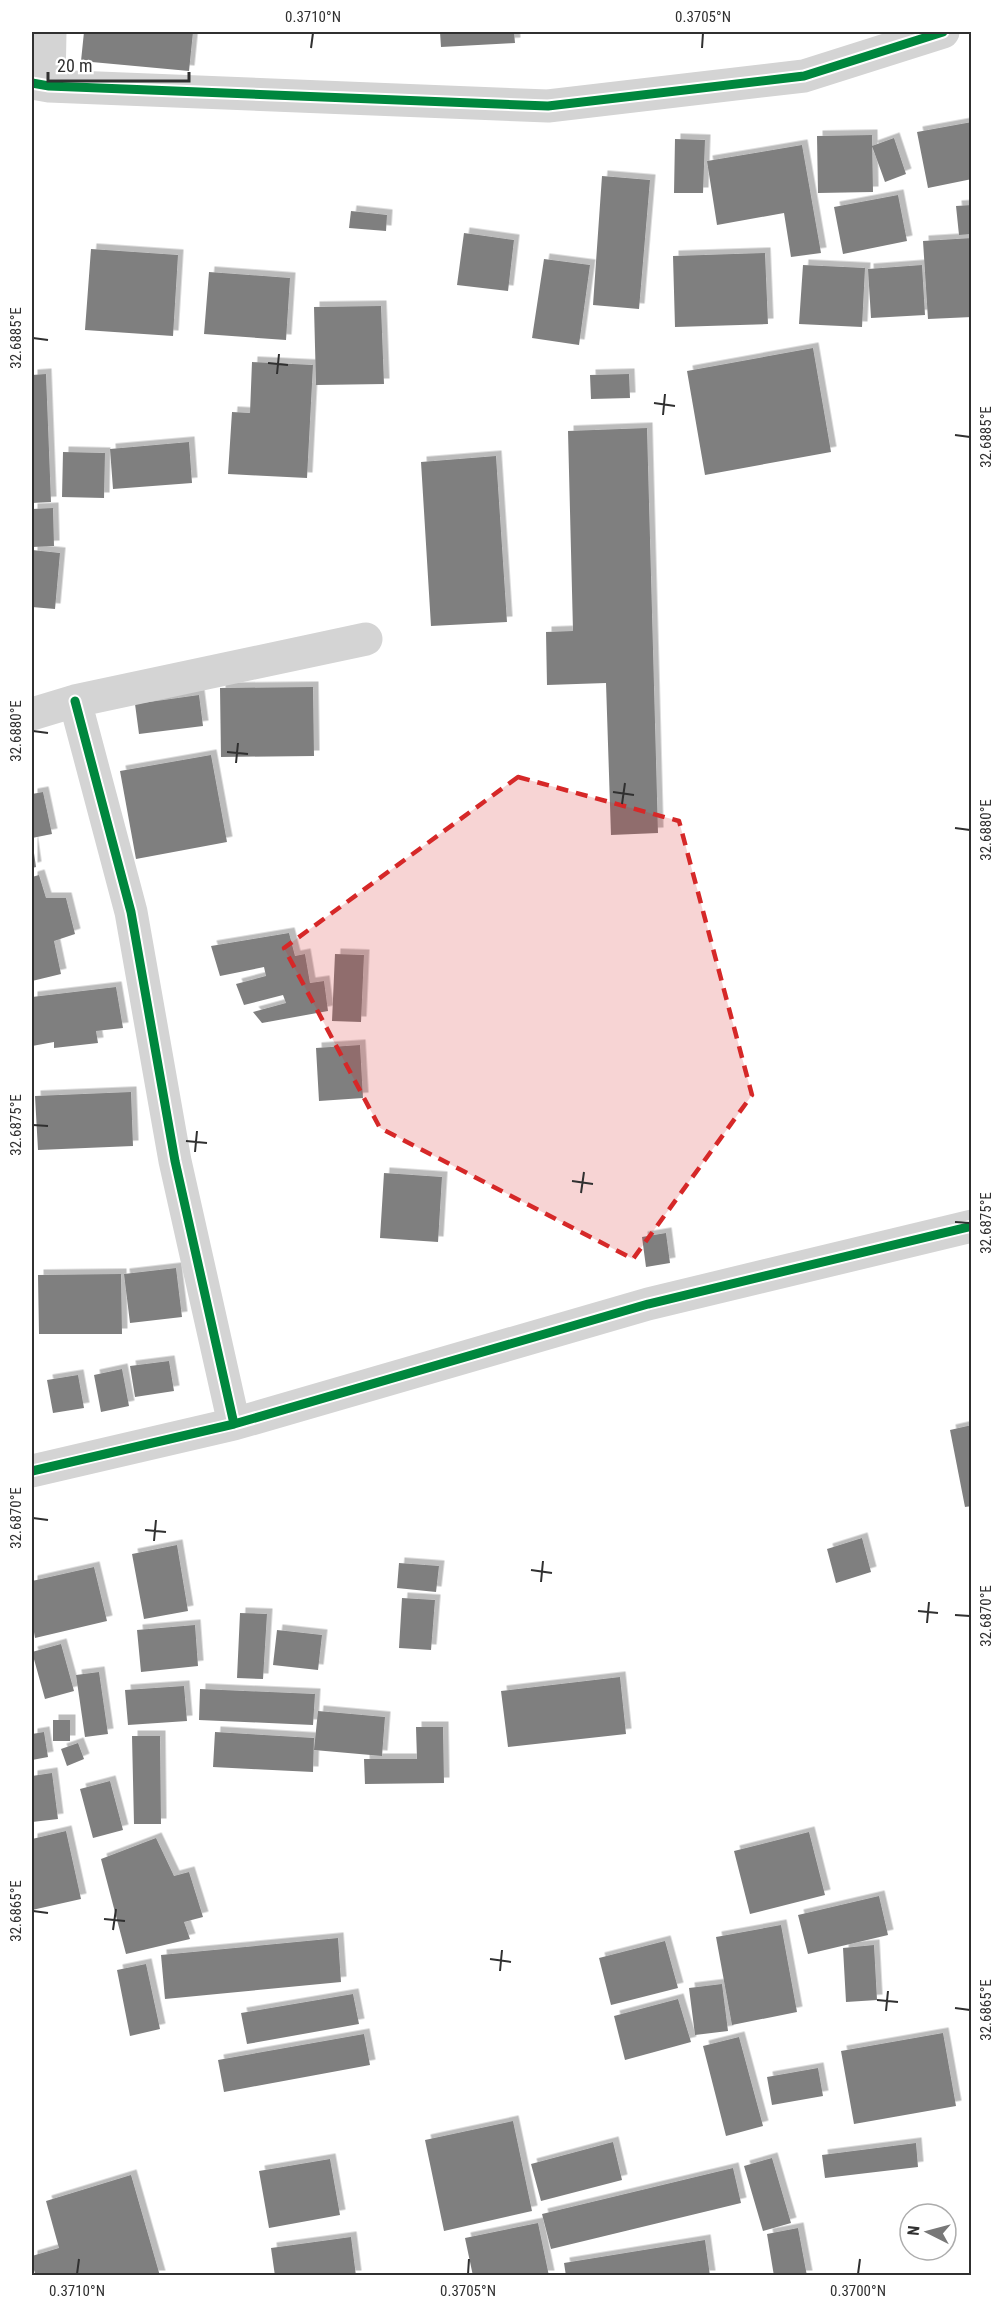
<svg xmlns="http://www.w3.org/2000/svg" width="1003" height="2307" font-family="'Roboto Condensed',sans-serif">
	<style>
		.building { fill: #7f7f7f; filter: url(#shadow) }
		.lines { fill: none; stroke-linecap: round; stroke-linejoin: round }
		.minor { stroke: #d4d4d4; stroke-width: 33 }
		.cycleway-casing { stroke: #fff; stroke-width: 13 }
		.cycleway { stroke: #00873e; stroke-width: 9 }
		.marked { fill: #d62828; fill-opacity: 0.2; stroke: #d62828; stroke-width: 4.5; stroke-dasharray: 12 8; stroke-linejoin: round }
		.ticks { fill: none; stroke: #303030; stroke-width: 2 }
		.neatline { fill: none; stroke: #303030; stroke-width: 2 }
		.ticks-label { font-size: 15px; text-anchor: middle; fill: #303030 }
	</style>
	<defs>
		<filter id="shadow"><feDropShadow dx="5.5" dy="-5.5" stdDeviation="0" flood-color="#0004"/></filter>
	</defs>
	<rect width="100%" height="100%" fill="#fff"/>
	<!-- building -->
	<path class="building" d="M 84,32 L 193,32 L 189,71 L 81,61 Z
		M 440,32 L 514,32 L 515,43 L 441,47 Z
		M 972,122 L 972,179 L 928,188 L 917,132 Z
		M 872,135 L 873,192 L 818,193 L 817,136 Z
		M 894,138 L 906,174 L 885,182 L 872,146 Z
		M 675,139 L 705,140 L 703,193 L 674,193 Z
		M 802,145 L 821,253 L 791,257 L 784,213 L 717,225 L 707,161 Z
		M 602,176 L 650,180 L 639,309 L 593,305 Z
		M 898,195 L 907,241 L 843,254 L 834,207 Z
		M 972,205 L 972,234 L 959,235 L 956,206 Z
		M 351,211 L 387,215 L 386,231 L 349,228 Z
		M 464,233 L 514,240 L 508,291 L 457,285 Z
		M 972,238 L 972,317 L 928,319 L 923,241 Z
		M 91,249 L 178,255 L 173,336 L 85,330 Z
		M 765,253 L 768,324 L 675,327 L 673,256 Z
		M 544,259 L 590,265 L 579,345 L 532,338 Z
		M 803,265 L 865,268 L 862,327 L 799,324 Z
		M 922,265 L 925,315 L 871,318 L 868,269 Z
		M 209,272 L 290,278 L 286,340 L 204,334 Z
		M 381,306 L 384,384 L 316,385 L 314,307 Z
		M 813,348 L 831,452 L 705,475 L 687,371 Z
		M 252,362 L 313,365 L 307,478 L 228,474 L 232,412 L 250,413 Z
		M 46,374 L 51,502 L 32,503 L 32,375 Z
		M 629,374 L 630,398 L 591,399 L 590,375 Z
		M 647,428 L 658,833 L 611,835 L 606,683 L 547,685 L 546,632 L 573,631 L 568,431 Z
		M 189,442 L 192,483 L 113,489 L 110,449 Z
		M 63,452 L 105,453 L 104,498 L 62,497 Z
		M 496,456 L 507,622 L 431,626 L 421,462 Z
		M 53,508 L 54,546 L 32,547 L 32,509 Z
		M 32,550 L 60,553 L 55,609 L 32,607 Z
		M 313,687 L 314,756 L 221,757 L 220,688 Z
		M 199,695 L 203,726 L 139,734 L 135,704 Z
		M 211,755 L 227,842 L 136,859 L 120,771 Z
		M 43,792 L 52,834 L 32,838 L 32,794 Z
		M 32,839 L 36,867 L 32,868 Z
		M 39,875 L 46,898 L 66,898 L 75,934 L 54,941 L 61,974 L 32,981 L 32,877 Z
		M 289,933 L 295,956 L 305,954 L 310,983 L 324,981 L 328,1011 L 262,1023 L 253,1012 L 286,1003 L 283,995 L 244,1005 L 236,984 L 266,976 L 264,967 L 220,976 L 211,946 Z
		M 335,954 L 364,955 L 361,1022 L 332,1021 Z
		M 116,987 L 123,1028 L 96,1031 L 98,1043 L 54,1048 L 54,1042 L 32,1046 L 32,997 Z
		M 360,1045 L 363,1098 L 319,1101 L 316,1048 Z
		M 131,1092 L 133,1146 L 38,1150 L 35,1096 Z
		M 384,1173 L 442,1177 L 438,1242 L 380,1238 Z
		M 666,1233 L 670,1263 L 646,1267 L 642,1237 Z
		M 176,1268 L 182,1317 L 130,1323 L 124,1274 Z
		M 121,1274 L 122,1334 L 39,1334 L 38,1275 Z
		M 169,1361 L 174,1391 L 135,1397 L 130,1366 Z
		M 122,1369 L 129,1406 L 101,1412 L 94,1375 Z
		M 78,1375 L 84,1408 L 53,1413 L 47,1380 Z
		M 972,1425 L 972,1506 L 965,1507 L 950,1430 Z
		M 862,1538 L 871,1572 L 836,1583 L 827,1549 Z
		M 177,1545 L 188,1611 L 144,1619 L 132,1554 Z
		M 399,1563 L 439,1566 L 436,1592 L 397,1588 Z
		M 94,1567 L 107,1621 L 35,1638 L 32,1620 L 32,1581 Z
		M 402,1598 L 435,1600 L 431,1650 L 399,1648 Z
		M 240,1613 L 267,1614 L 263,1679 L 237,1678 Z
		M 195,1625 L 198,1666 L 141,1672 L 137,1630 Z
		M 277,1630 L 322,1635 L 318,1670 L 273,1665 Z
		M 61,1644 L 74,1691 L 45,1699 L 32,1652 Z
		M 99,1672 L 108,1734 L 85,1737 L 76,1675 Z
		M 620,1677 L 626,1734 L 508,1747 L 501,1691 Z
		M 184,1686 L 187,1721 L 128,1725 L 125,1690 Z
		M 200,1689 L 315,1694 L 313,1725 L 199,1720 Z
		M 318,1711 L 385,1717 L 382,1756 L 314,1750 Z
		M 53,1720 L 70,1720 L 70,1741 L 53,1741 Z
		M 416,1727 L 443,1727 L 444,1783 L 365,1784 L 364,1759 L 417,1759 Z
		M 44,1732 L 48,1757 L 32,1760 L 32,1734 Z
		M 215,1732 L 314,1738 L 313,1772 L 213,1767 Z
		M 132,1736 L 160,1736 L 161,1824 L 134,1824 Z
		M 78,1743 L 84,1759 L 67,1766 L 61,1749 Z
		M 52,1773 L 58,1819 L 32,1822 L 32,1776 Z
		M 110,1781 L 123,1830 L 93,1838 L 80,1789 Z
		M 66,1831 L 81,1899 L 32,1910 L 32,1839 Z
		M 809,1832 L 825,1895 L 750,1914 L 734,1851 Z
		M 156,1838 L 174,1876 L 189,1872 L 203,1917 L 184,1922 L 190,1939 L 126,1954 L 101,1859 Z
		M 879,1896 L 888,1935 L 808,1954 L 798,1915 Z
		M 781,1925 L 797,2012 L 732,2025 L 716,1937 Z
		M 338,1938 L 341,1982 L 165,1999 L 161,1955 Z
		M 665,1941 L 678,1988 L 611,2005 L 599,1958 Z
		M 874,1945 L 877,2000 L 846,2002 L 843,1948 Z
		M 146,1964 L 160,2029 L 130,2036 L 117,1970 Z
		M 722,1984 L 728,2031 L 695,2035 L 689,1988 Z
		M 353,1994 L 359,2024 L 247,2044 L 241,2013 Z
		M 678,1999 L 691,2042 L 625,2060 L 614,2016 Z
		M 943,2033 L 956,2106 L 854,2124 L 841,2051 Z
		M 364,2034 L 370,2065 L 224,2092 L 218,2060 Z
		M 739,2037 L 763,2126 L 726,2136 L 703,2046 Z
		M 818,2068 L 823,2096 L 772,2105 L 767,2077 Z
		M 513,2121 L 532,2211 L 444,2231 L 425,2140 Z
		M 613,2142 L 622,2180 L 541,2201 L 531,2164 Z
		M 916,2143 L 918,2167 L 825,2178 L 822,2155 Z
		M 772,2158 L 791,2223 L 763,2231 L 744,2166 Z
		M 330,2159 L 340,2215 L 269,2228 L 259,2171 Z
		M 733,2168 L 741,2203 L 551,2249 L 542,2214 Z
		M 131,2175 L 160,2276 L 36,2276 L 32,2264 L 32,2256 L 59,2248 L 46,2201 Z
		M 538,2223 L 549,2276 L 473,2276 L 465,2238 Z
		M 798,2228 L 807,2276 L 774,2276 L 767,2234 Z
		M 351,2237 L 356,2276 L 275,2276 L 271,2248 Z
		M 705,2240 L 710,2276 L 566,2276 L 564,2263 Z"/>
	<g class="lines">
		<!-- minor -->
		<path class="minor" d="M 32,83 L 49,86 L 548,106 L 804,76 L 943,32
			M 49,86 L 50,32
			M 75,701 L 131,912 L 175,1161 L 234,1424
			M 32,714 L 75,701 L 366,639
			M 32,1471 L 234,1424 L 648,1304 L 972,1226"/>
		<!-- cycleway casing -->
		<g class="cycleway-casing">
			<path id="cycleway" d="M 32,83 L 49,86 L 548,106 L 804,76 L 943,32
				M 75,701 L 131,912 L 175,1161 L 234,1424
				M 32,1471 L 234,1424 L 648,1304 L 972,1226"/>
		</g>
		<!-- cycleway -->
		<use href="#cycleway" class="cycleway"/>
	</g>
	<!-- marked area -->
	<path class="marked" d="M 518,777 L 679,821 L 752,1095 L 633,1259 L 380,1128 L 284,948 Z"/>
	<!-- ticks -->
	<path class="ticks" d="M 311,48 L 313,33M 702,48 L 703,33M 33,338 L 48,340M 268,363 L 288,365M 277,374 L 279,354M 654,403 L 675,406M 663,415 L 665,394M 955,435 L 970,437M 33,731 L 48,733M 227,752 L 248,754M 236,763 L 238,743M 613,792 L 634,795M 622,804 L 625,783M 955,828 L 970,830M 33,1125 L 48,1126M 186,1141 L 207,1143M 195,1152 L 197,1131M 572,1181 L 593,1184M 581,1193 L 584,1172M 955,1222 L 970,1223M 33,1518 L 48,1520M 145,1530 L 166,1532M 154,1541 L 156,1520M 531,1570 L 552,1573M 541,1582 L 543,1561M 918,1611 L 938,1613M 955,1615 L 970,1616M 927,1623 L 929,1602M 33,1911 L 48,1913M 104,1919 L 125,1921M 113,1930 L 116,1909M 490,1959 L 511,1962M 500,1971 L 502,1950M 877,2000 L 898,2002M 955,2008 L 970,2010M 886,2011 L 888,1991M 77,2274 L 79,2259M 468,2274 L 469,2259M 858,2274 L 860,2259"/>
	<!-- border -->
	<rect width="1003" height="2307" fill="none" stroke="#ffffff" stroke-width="66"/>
	<!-- north arrow -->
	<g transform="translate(928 2232) rotate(276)"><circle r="28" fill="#ffffff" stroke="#acacac" stroke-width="1.5"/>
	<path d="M0-4.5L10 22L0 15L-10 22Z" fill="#787878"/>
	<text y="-9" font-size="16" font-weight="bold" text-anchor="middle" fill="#303030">N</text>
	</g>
	<!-- scale -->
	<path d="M48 72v9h141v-9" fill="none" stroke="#303030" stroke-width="3"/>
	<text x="57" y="72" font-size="18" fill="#303030" stroke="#ffffff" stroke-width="4.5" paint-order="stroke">20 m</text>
	<rect x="33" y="33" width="937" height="2241" class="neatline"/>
	<g class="ticks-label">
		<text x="313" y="22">0.3710°N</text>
		<text x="703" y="22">0.3705°N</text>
		<text transform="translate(16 338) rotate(-90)" y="5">32.6885°E</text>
		<text transform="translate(986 437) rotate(-90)" y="5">32.6885°E</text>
		<text transform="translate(16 731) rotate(-90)" y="5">32.6880°E</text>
		<text transform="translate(986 830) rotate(-90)" y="5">32.6880°E</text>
		<text transform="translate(16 1125) rotate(-90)" y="5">32.6875°E</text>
		<text transform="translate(986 1223) rotate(-90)" y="5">32.6875°E</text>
		<text transform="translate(16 1518) rotate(-90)" y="5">32.6870°E</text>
		<text transform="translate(986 1616) rotate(-90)" y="5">32.6870°E</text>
		<text transform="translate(16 1911) rotate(-90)" y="5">32.6865°E</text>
		<text transform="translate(986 2010) rotate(-90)" y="5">32.6865°E</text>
		<text x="77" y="2296">0.3710°N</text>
		<text x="468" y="2296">0.3705°N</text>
		<text x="858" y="2296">0.3700°N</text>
	</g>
</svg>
